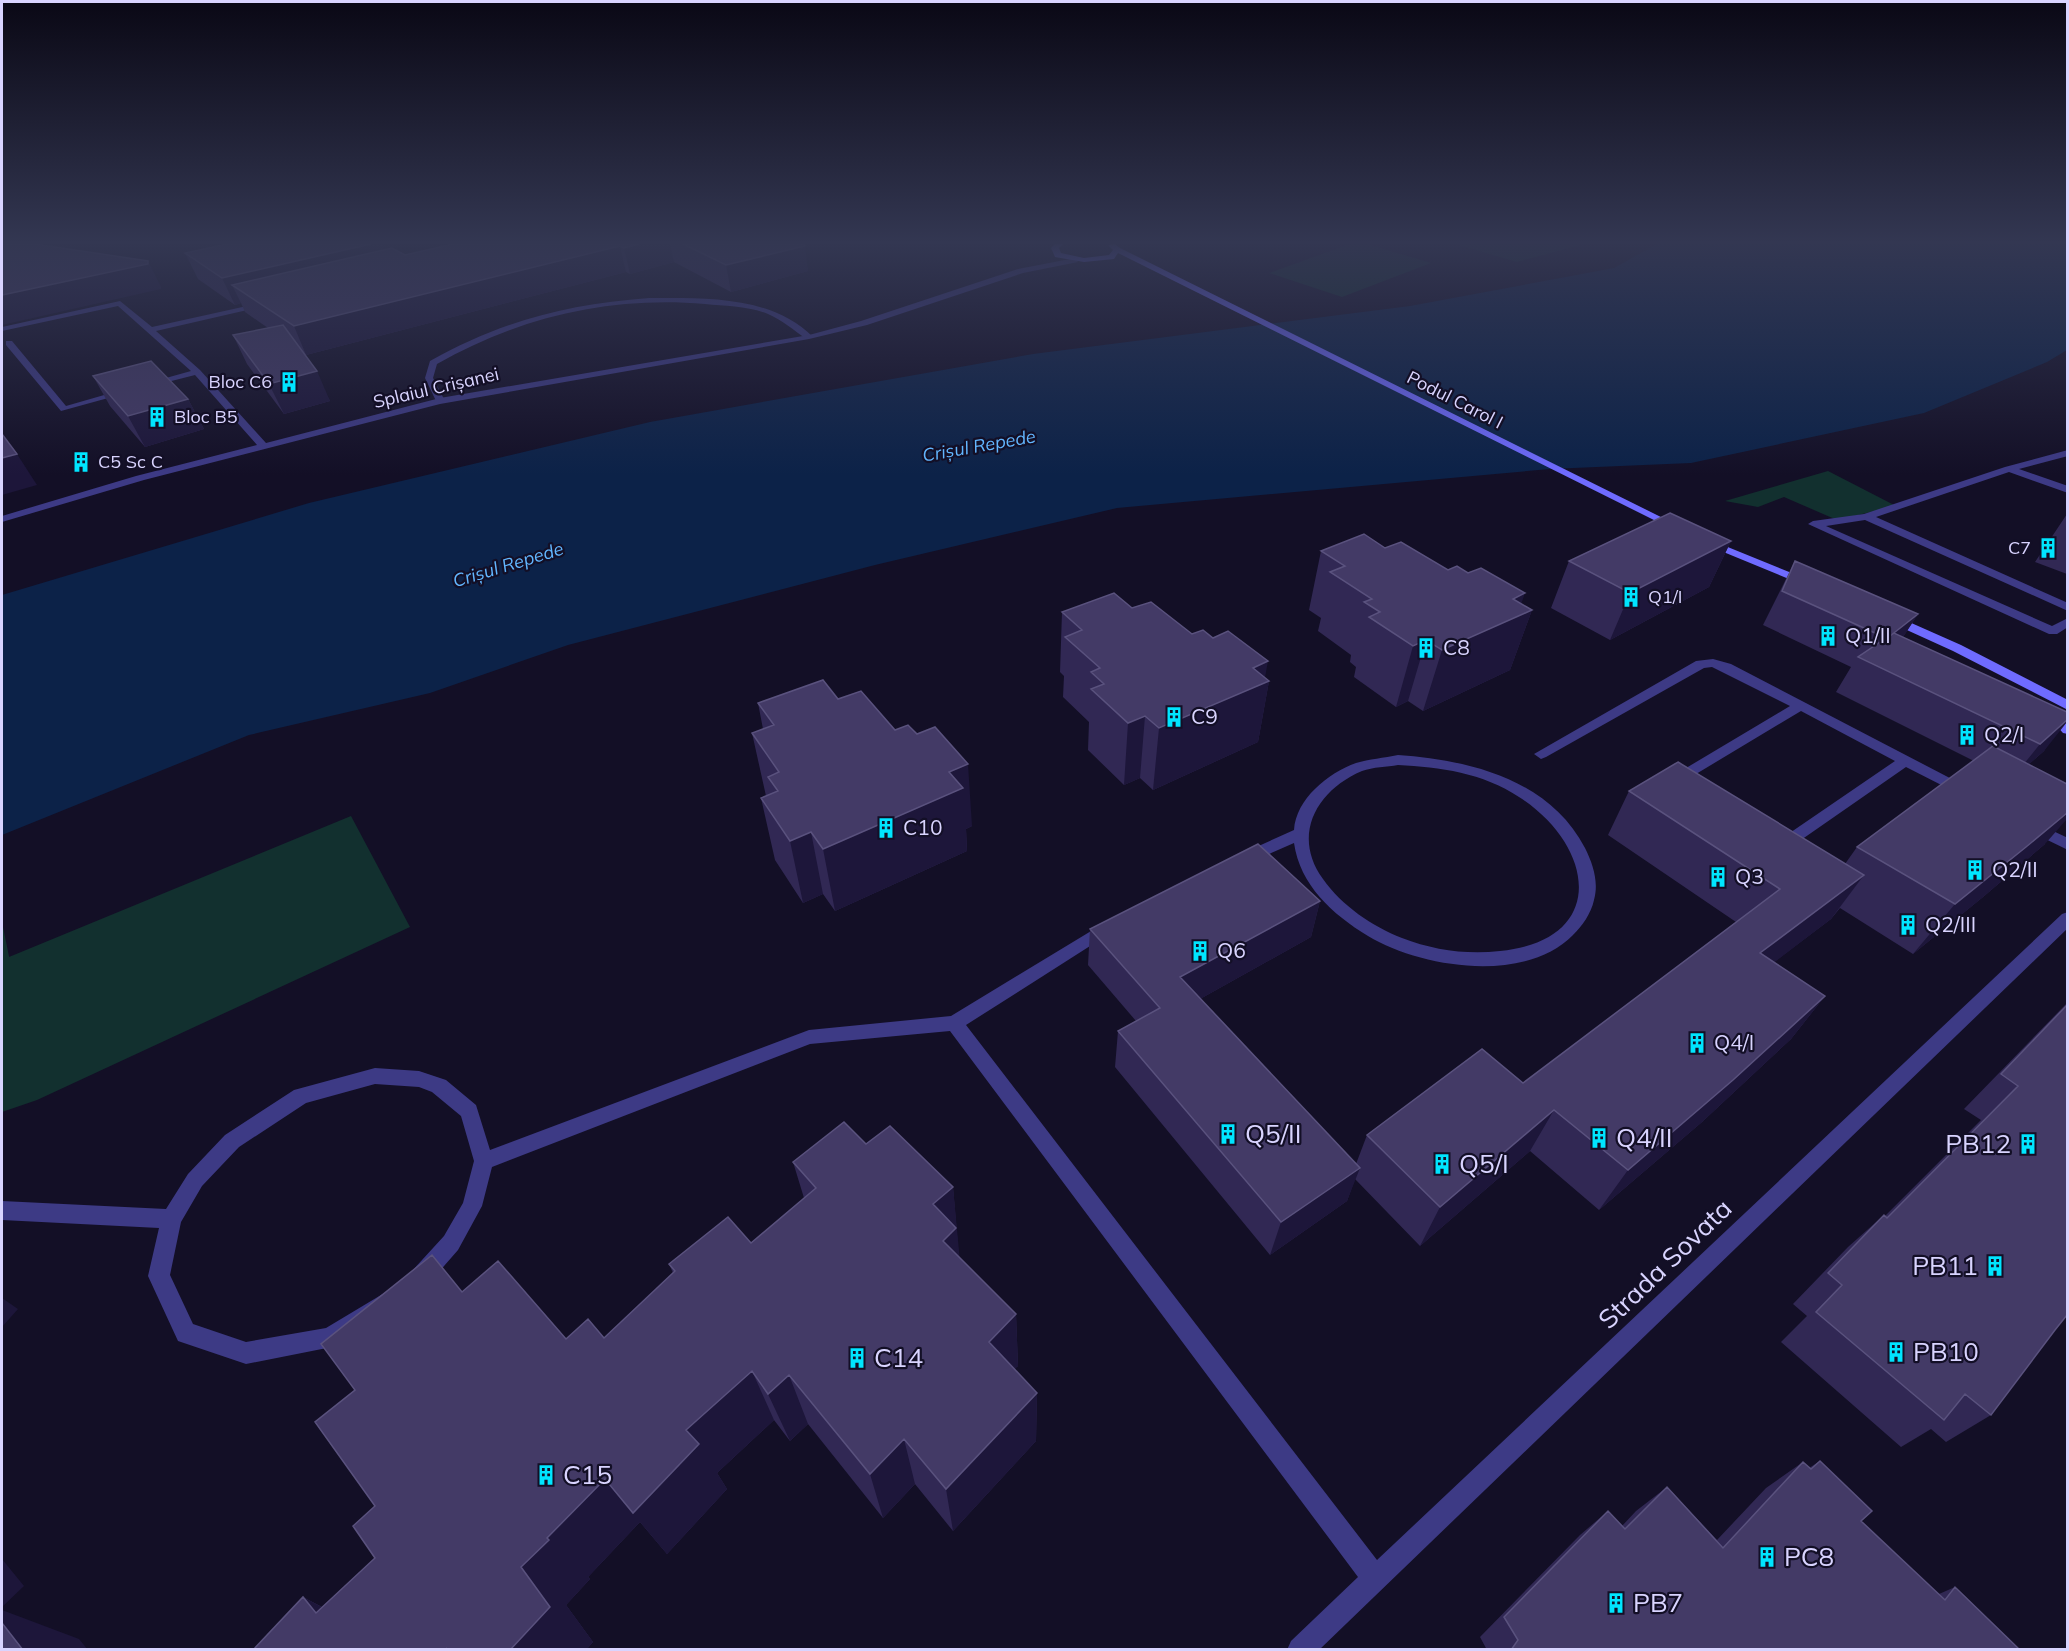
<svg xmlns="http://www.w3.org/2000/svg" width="2069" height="1651" font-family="Mulish,sans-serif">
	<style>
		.green { fill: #12302f }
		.water { fill: #0c2248 }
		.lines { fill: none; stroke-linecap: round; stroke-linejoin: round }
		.lane { fill: #3d3a85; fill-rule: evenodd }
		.street { fill: #3d3a85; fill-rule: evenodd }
		.secondary { fill: #6f6bff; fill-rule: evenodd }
		.wall { fill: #312854 }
		.shaded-wall { fill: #1d163a }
		.building { fill: #433a66; stroke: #5a527e; stroke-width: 1.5 }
		.labels { text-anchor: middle; stroke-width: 4.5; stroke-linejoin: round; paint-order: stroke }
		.far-poi-label { font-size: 18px; fill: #d9d4ff; stroke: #130f26; text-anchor: start }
		.far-street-label { font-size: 18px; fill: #d9d4ff; stroke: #130f26 }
		.far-water-label { font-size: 18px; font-style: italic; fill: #62b6ff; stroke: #130f26 }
		.poi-label { font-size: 21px; fill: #d9d4ff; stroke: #130f26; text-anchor: start }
		.near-poi-label { font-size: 26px; fill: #d9d4ff; stroke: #130f26; text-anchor: start }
		.near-street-label { font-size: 26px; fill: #d9d4ff; stroke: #130f26 }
	</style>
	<rect width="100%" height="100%" fill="#130f26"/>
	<!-- green -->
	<path class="green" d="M 1350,244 L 1367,244 L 1431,263 L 1342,297 L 1269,273 Z
		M 1455,244 L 1584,244 L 1517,262 Z
		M 1828,471 L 1896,506 L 1837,520 L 1784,497 L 1758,507 L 1725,501 Z
		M 351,816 L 410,927 L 37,1100 L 2,1112 L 2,922 L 14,981 L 9,957 Z"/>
	<!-- water -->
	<path class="water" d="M 1657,244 L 2067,244 L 2067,350 L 2047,362 L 1924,413 L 1691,463 L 1550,469 L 1117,508 L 875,565 L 568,645 L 430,693 L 249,735 L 2,835 L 2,595 L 309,503 L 650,422 L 1033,354 L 1410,306 L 1614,268 Z"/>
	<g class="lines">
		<!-- lane -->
		<path class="lane" d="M 649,298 C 704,298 771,295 813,337 L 806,339 C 794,330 782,320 768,314 C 748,306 726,306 705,304 C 610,296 519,317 437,364 L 433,378 L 445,401 L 443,403 L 437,403 L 425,378 L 430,361 C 501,321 568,304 649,298 Z"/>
		<!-- street -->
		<path class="street" d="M 1075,258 L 1078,262 L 1023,273 L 867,325 L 809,339 L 440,404 L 144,480 L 2,522 L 2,516 L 136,476 L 257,445 L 195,375 L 148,387 L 148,383 L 191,371 L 118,306 L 2,331 L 2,327 L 120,301 L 152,327 L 265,302 L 265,306 L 156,331 L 200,370 L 266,443 L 440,398 L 809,335 L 861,321 L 1018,269 Z
			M 6,341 L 12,341 L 66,406 L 125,389 L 130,392 L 61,411 L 6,345 Z
			M 2068,450 L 2068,456 L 2019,469 L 2068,486 L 2068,493 L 2009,472 L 1876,517 L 2068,603 L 2068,611 L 1865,520 L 1826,526 L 2052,626 L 2068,618 L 2068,627 L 2057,634 L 2049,634 L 1808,524 L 1813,521 L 1864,514 L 2005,467 Z
			M 1713,659 L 1731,664 L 1969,788 L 1971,791 L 1964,796 L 1959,794 L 1906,767 L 1788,849 L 1778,849 L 1775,845 L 1778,841 L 1895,761 L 1801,711 L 1681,783 L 1671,783 L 1669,780 L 1671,777 L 1790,706 L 1712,667 L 1704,668 L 1546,757 L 1541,759 L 1534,754 L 1696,661 Z
			M 1398,755 C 1469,760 1549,779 1585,848 C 1593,864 1599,882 1594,900 C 1591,914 1582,926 1573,935 C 1525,984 1421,968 1368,936 C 1332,914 1300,885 1294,843 L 1253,861 L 1243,861 L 1240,857 L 1243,853 L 1294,830 C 1296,799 1328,773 1356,763 C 1369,759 1384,758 1398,755 ZM 1398,765 C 1440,767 1483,773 1519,797 C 1595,846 1609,940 1500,951 C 1467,955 1433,950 1402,938 C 1372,926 1342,906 1323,879 C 1291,835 1317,790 1362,771 C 1373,767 1387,767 1398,765 Z
			M 2036,823 L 2068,838 L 2068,850 L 2031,832 L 2028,828 Z
			M 2068,912 L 2068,928 L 1319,1650 L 1287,1650 L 1291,1641 L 1358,1577 L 950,1031 L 810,1044 L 492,1167 L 482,1206 L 458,1250 L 417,1297 L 337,1346 L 246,1364 L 178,1341 L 148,1276 L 159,1228 L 2,1220 L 2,1201 L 166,1209 L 188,1174 L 225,1135 L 294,1090 L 375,1068 L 419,1071 L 446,1080 L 476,1105 L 490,1150 L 809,1030 L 951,1016 L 1106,922 L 1112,924 L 1114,928 L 1112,932 L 966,1025 L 1377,1560 L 2062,914 ZM 375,1084 L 419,1087 L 432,1092 L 461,1116 L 474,1161 L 463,1203 L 444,1236 L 401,1283 L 326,1328 L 246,1342 L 193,1324 L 170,1275 L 181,1222 L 202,1186 L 239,1147 L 306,1103 Z"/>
		<!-- secondary -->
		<path class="secondary" d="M 1055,244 L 1063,244 L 1059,248 L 1061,253 L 1084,258 L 1109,255 L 1113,250 L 1108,245 L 1115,244 L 1120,248 L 1681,527 L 1676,530 L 1672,529 L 1118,253 L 1114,259 L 1084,262 L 1055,257 L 1051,248 Z
			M 1708,539 L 1809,580 L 1811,582 L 1809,584 L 1801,584 L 1704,544 L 1702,542 Z
			M 1891,614 L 1961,645 L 2068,700 L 2068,710 L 1953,651 L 1887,621 L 1885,618 Z
			M 2051,708 L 2056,709 L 2068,721 L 2068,734 L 2063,733 L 2044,712 Z"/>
	</g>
	<!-- wall -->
	<path class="wall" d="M 453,244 L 802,244 L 808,271 L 731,292 L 674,262 L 630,274 L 626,272 L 306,355 L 304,353 L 330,401 L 284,414 L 247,364 L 233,335 L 268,328 L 245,312 L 241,303 L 235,305 L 198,279 L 185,253 L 384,250 L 405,255 Z
		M 93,376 L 188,399 L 204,429 L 145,447 L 110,406 Z
		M 2067,514 L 2067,574 L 2035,562 Z
		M 1731,541 L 1709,587 L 1610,640 L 1551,608 L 1569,561 Z
		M 1385,548 L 1448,570 L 1522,604 L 1532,610 L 1510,670 L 1423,711 L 1408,701 L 1396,707 L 1354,677 L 1356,667 L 1350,662 L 1351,655 L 1318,631 L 1321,618 L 1309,610 L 1321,551 Z
		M 1795,561 L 1918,614 L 1903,637 L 2067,712 L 2044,751 L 2029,764 L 2045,844 L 1983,897 L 1913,954 L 1840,908 L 1831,919 L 1774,962 L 1825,996 L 1791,1039 L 1702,1122 L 1599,1210 L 1530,1151 L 1420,1246 L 1355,1179 L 1347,1201 L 1270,1255 L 1115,1067 L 1118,1031 L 1136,1021 L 1088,965 L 1090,929 L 1320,901 L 1311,937 L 1200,999 L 1356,1164 L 1367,1135 L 1523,1083 L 1736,922 L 1608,835 L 1629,791 L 1845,864 L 1857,847 L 1974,761 L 1836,692 L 1851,667 L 1763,625 Z
		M 1132,608 L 1192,634 L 1269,681 L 1258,742 L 1153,790 L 1140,778 L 1124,785 L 1088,750 L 1089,722 L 1063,697 L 1064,676 L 1060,672 L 1062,612 Z
		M 838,699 L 972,826 L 966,829 L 967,851 L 835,911 L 823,894 L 803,903 L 775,860 L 761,798 L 766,796 L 752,733 L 763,729 L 758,703 Z
		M 2067,1003 L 2067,1315 L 2055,1330 L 1991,1415 L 1946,1442 L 1931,1429 L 1901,1447 L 1781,1342 L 1807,1316 L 1793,1304 L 1848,1247 L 1884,1215 L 1885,1216 L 1981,1120 L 1964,1109 Z
		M 866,1144 L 953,1187 L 959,1258 L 1016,1314 L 1018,1366 L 1014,1369 L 1037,1393 L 1036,1441 L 953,1531 L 915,1484 L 883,1518 L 808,1424 L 790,1441 L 774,1420 L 717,1473 L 727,1489 L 667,1554 L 640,1522 L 588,1577 L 590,1579 L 566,1605 L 593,1642 L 586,1650 L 253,1650 L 303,1597 L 322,1607 L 375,1558 L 375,1506 L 355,1390 L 462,1292 L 566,1339 L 604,1338 L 673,1273 L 669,1264 L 751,1243 L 804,1198 L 793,1162 Z
		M 1820,1461 L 1861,1521 L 1939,1594 L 1955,1587 L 2020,1650 L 1487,1650 L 1480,1637 L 1580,1535 L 1608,1511 L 1622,1526 L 1636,1511 L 1667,1487 L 1717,1540 L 1766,1488 L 1803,1462 L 1809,1468 Z"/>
	<!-- shaded-wall -->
	<path class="shaded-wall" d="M 371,244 L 382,244 L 391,268 L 232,285 L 241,303 L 235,305 L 222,278 Z
		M 639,244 L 670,244 L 674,262 L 630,274 L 624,248 Z
		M 620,246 L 626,272 L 306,355 L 294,326 Z
		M 805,246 L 808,271 L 731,292 L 726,265 Z
		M 148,261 L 161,287 L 161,289 L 2,325 L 2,295 Z
		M 317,371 L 330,401 L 284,414 L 269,384 Z
		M 188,399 L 204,429 L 145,447 L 128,416 Z
		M 17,454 L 37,485 L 2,495 L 2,458 Z
		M 1731,541 L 1709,587 L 1610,640 L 1630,593 Z
		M 1525,593 L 1517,616 L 1532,610 L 1510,670 L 1423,711 L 1442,650 L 1513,599 Z
		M 1918,614 L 1896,648 L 1890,636 Z
		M 1426,640 L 1408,701 L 1396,707 L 1413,646 Z
		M 1268,661 L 1264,683 L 1269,681 L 1258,742 L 1153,790 L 1159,728 L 1253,668 Z
		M 1145,716 L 1140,778 L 1124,785 L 1128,723 Z
		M 2067,720 L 2067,722 L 2044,751 L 2011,780 L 2040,744 Z
		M 968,764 L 972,826 L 966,829 L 967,851 L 835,911 L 823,849 L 949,772 Z
		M 2067,813 L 2067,819 L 2045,844 L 1983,897 L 1913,954 L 1955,904 Z
		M 811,832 L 823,894 L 803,903 L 790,841 Z
		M 1864,875 L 1831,919 L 1730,996 L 1760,953 Z
		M 1320,901 L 1311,937 L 1175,1013 L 1180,977 Z
		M 1825,996 L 1791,1039 L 1702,1122 L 1599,1210 L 1628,1170 Z
		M 1554,1110 L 1530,1151 L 1420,1246 L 1440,1207 Z
		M 1360,1168 L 1347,1201 L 1270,1255 L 1281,1222 Z
		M 953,1187 L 962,1283 L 949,1295 L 933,1204 Z
		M 2,1298 L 18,1309 L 2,1327 Z
		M 1016,1314 L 1018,1366 L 992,1392 L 989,1342 Z
		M 752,1371 L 774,1420 L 717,1473 L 727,1489 L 667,1554 L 640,1522 L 588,1577 L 590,1579 L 566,1605 L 593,1642 L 586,1650 L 510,1650 L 521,1567 L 547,1538 L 605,1479 L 686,1430 Z
		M 789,1375 L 808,1424 L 790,1441 L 768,1394 Z
		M 1037,1393 L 1036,1441 L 953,1531 L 946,1489 Z
		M 904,1439 L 915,1484 L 883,1518 L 870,1474 Z
		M 2,1559 L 24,1586 L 2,1607 Z
		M 303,1597 L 368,1632 L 316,1613 Z
		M 2,1610 L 79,1639 L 88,1650 L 23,1650 L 2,1623 Z"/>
	<!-- building -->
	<path class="building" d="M 2,244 L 35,244 L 148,261 L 148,264 L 2,295 Z
		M 227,244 L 371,244 L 222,278 L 185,253 Z
		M 453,244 L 639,244 L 624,248 L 620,246 L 294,326 L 232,285 L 392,248 L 405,255 Z
		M 683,244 L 802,244 L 805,246 L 726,265 Z
		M 283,325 L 317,371 L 269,384 L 233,335 Z
		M 151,361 L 188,399 L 128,416 L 93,376 Z
		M 2,434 L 17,454 L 2,458 Z
		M 1670,513 L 1731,541 L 1630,593 L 1569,561 Z
		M 1364,534 L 1385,548 L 1401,542 L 1448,570 L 1457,566 L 1468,573 L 1481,568 L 1525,593 L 1513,599 L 1532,610 L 1442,650 L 1426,640 L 1413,646 L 1369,617 L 1380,612 L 1364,602 L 1372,599 L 1330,572 L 1345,566 L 1321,551 Z
		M 1795,561 L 1918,614 L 1890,636 L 1894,633 L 2067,712 L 2067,720 L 2040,744 L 1858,657 L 1886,638 L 1782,591 Z
		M 1114,593 L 1132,608 L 1151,602 L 1192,634 L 1203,630 L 1213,638 L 1228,631 L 1268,661 L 1253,668 L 1269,681 L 1159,728 L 1145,716 L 1128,723 L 1091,689 L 1104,684 L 1091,672 L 1100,668 L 1065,637 L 1082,630 L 1062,612 Z
		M 823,680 L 838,699 L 861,691 L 895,730 L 908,725 L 917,734 L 935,727 L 968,764 L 949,772 L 963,788 L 823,849 L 811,832 L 790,841 L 761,798 L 778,791 L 768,777 L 779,772 L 752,733 L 774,725 L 758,703 Z
		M 1993,746 L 2067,784 L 2067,813 L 2026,847 L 1955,904 L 1857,847 Z
		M 1678,762 L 1864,875 L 1760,953 L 1825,996 L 1733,1080 L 1628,1170 L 1554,1110 L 1440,1207 L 1367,1135 L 1482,1049 L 1523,1083 L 1780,889 L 1629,791 Z
		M 1258,844 L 1320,901 L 1180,977 L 1360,1168 L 1281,1222 L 1118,1031 L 1160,1008 L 1090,929 Z
		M 2067,1005 L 2067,1315 L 2055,1330 L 1991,1415 L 1965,1394 L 1944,1420 L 1816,1312 L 1842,1285 L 1828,1273 L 1884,1215 L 1887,1218 L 2018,1086 L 2001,1074 Z
		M 844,1122 L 866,1144 L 890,1126 L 953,1187 L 933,1204 L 956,1228 L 943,1241 L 1016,1314 L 989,1342 L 1037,1393 L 946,1489 L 904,1439 L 870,1474 L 789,1375 L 768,1394 L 752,1371 L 686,1430 L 699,1444 L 633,1513 L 605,1479 L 547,1538 L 549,1540 L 521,1567 L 550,1607 L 510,1650 L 446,1650 L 446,1649 L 445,1650 L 253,1650 L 303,1597 L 316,1613 L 375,1558 L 353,1526 L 375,1506 L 315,1422 L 355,1390 L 321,1344 L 432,1255 L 462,1292 L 498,1261 L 566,1339 L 588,1319 L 604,1338 L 675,1271 L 669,1264 L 728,1217 L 751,1243 L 816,1188 L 793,1162 Z
		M 1820,1461 L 1872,1511 L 1861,1521 L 1945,1600 L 1955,1587 L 2020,1650 L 1511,1650 L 1518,1640 L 1504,1617 L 1608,1511 L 1625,1529 L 1667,1487 L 1723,1548 L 1803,1462 L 1811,1469 Z
		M 2,1623 L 23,1650 L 2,1650 Z"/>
	<!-- sky -->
	<linearGradient id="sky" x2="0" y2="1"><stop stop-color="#0a0815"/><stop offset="0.51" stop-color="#333752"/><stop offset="1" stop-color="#333752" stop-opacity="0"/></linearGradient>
	<rect width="2069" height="475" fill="url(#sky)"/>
	<!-- icons -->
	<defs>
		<g id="building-bare" transform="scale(1.62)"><path d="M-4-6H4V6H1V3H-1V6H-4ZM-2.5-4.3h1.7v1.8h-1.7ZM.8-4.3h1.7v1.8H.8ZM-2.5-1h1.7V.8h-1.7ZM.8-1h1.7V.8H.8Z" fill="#00e5ff" stroke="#130f26" stroke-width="2.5" paint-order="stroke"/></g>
	</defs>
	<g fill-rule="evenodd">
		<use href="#building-bare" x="289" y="382"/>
		<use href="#building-bare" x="157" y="417"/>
		<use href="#building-bare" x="81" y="462"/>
		<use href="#building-bare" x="2048" y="548"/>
		<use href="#building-bare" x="1631" y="597"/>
		<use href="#building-bare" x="1828" y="636"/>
		<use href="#building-bare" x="1426" y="648"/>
		<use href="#building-bare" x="1174" y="717"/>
		<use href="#building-bare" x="1967" y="735"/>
		<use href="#building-bare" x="886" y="828"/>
		<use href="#building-bare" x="1975" y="870"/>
		<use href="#building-bare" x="1718" y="877"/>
		<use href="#building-bare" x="1908" y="925"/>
		<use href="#building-bare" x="1200" y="951"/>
		<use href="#building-bare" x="1697" y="1043"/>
		<use href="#building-bare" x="1228" y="1134"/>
		<use href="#building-bare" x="1599" y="1138"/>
		<use href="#building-bare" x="2028" y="1144"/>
		<use href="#building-bare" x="1442" y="1164"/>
		<use href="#building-bare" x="1995" y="1266"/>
		<use href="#building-bare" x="1896" y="1352"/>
		<use href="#building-bare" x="857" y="1358"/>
		<use href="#building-bare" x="546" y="1475"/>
		<use href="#building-bare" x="1767" y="1557"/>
		<use href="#building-bare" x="1616" y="1603"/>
	</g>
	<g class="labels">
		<!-- far-poi labels -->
		<g class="far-poi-label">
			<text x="272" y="388" text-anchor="end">Bloc C6</text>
			<text x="174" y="423">Bloc B5</text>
			<text x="98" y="468">C5 Sc C</text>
			<text x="2031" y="554" text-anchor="end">C7</text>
			<text x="1648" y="603">Q1/I</text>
		</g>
		<!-- far-street labels -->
		<g class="far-street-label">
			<text transform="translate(436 388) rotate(-13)" y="6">Splaiul Crișanei</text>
			<text transform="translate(1455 400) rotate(27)" y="6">Podul Carol I</text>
		</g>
		<!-- far-water labels -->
		<g class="far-water-label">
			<text transform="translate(979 446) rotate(-10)" y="6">Crișul Repede</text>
			<text transform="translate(508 565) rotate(-17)" y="6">Crișul Repede</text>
		</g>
		<!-- poi labels -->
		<g class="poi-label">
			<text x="1845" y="643">Q1/II</text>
			<text x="1443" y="655">C8</text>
			<text x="1191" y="724">C9</text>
			<text x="1984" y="742">Q2/I</text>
			<text x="903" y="835">C10</text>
			<text x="1992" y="877">Q2/II</text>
			<text x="1735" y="884">Q3</text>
			<text x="1925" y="932">Q2/III</text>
			<text x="1217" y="958">Q6</text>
			<text x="1714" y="1050">Q4/I</text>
		</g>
		<!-- near-poi labels -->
		<g class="near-poi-label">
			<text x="1245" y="1143">Q5/II</text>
			<text x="1616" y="1147">Q4/II</text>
			<text x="2011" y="1153" text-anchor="end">PB12</text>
			<text x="1459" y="1173">Q5/I</text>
			<text x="1978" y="1275" text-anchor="end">PB11</text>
			<text x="1913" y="1361">PB10</text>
			<text x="874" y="1367">C14</text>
			<text x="563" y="1484">C15</text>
			<text x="1784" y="1566">PC8</text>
			<text x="1633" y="1612">PB7</text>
		</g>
		<!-- near-street labels -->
		<g class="near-street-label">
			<text transform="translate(1665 1264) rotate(-44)" y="9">Strada Sovata</text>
		</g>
	</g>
	<!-- border -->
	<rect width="2069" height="1651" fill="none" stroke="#d9d4ff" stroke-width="6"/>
</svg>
